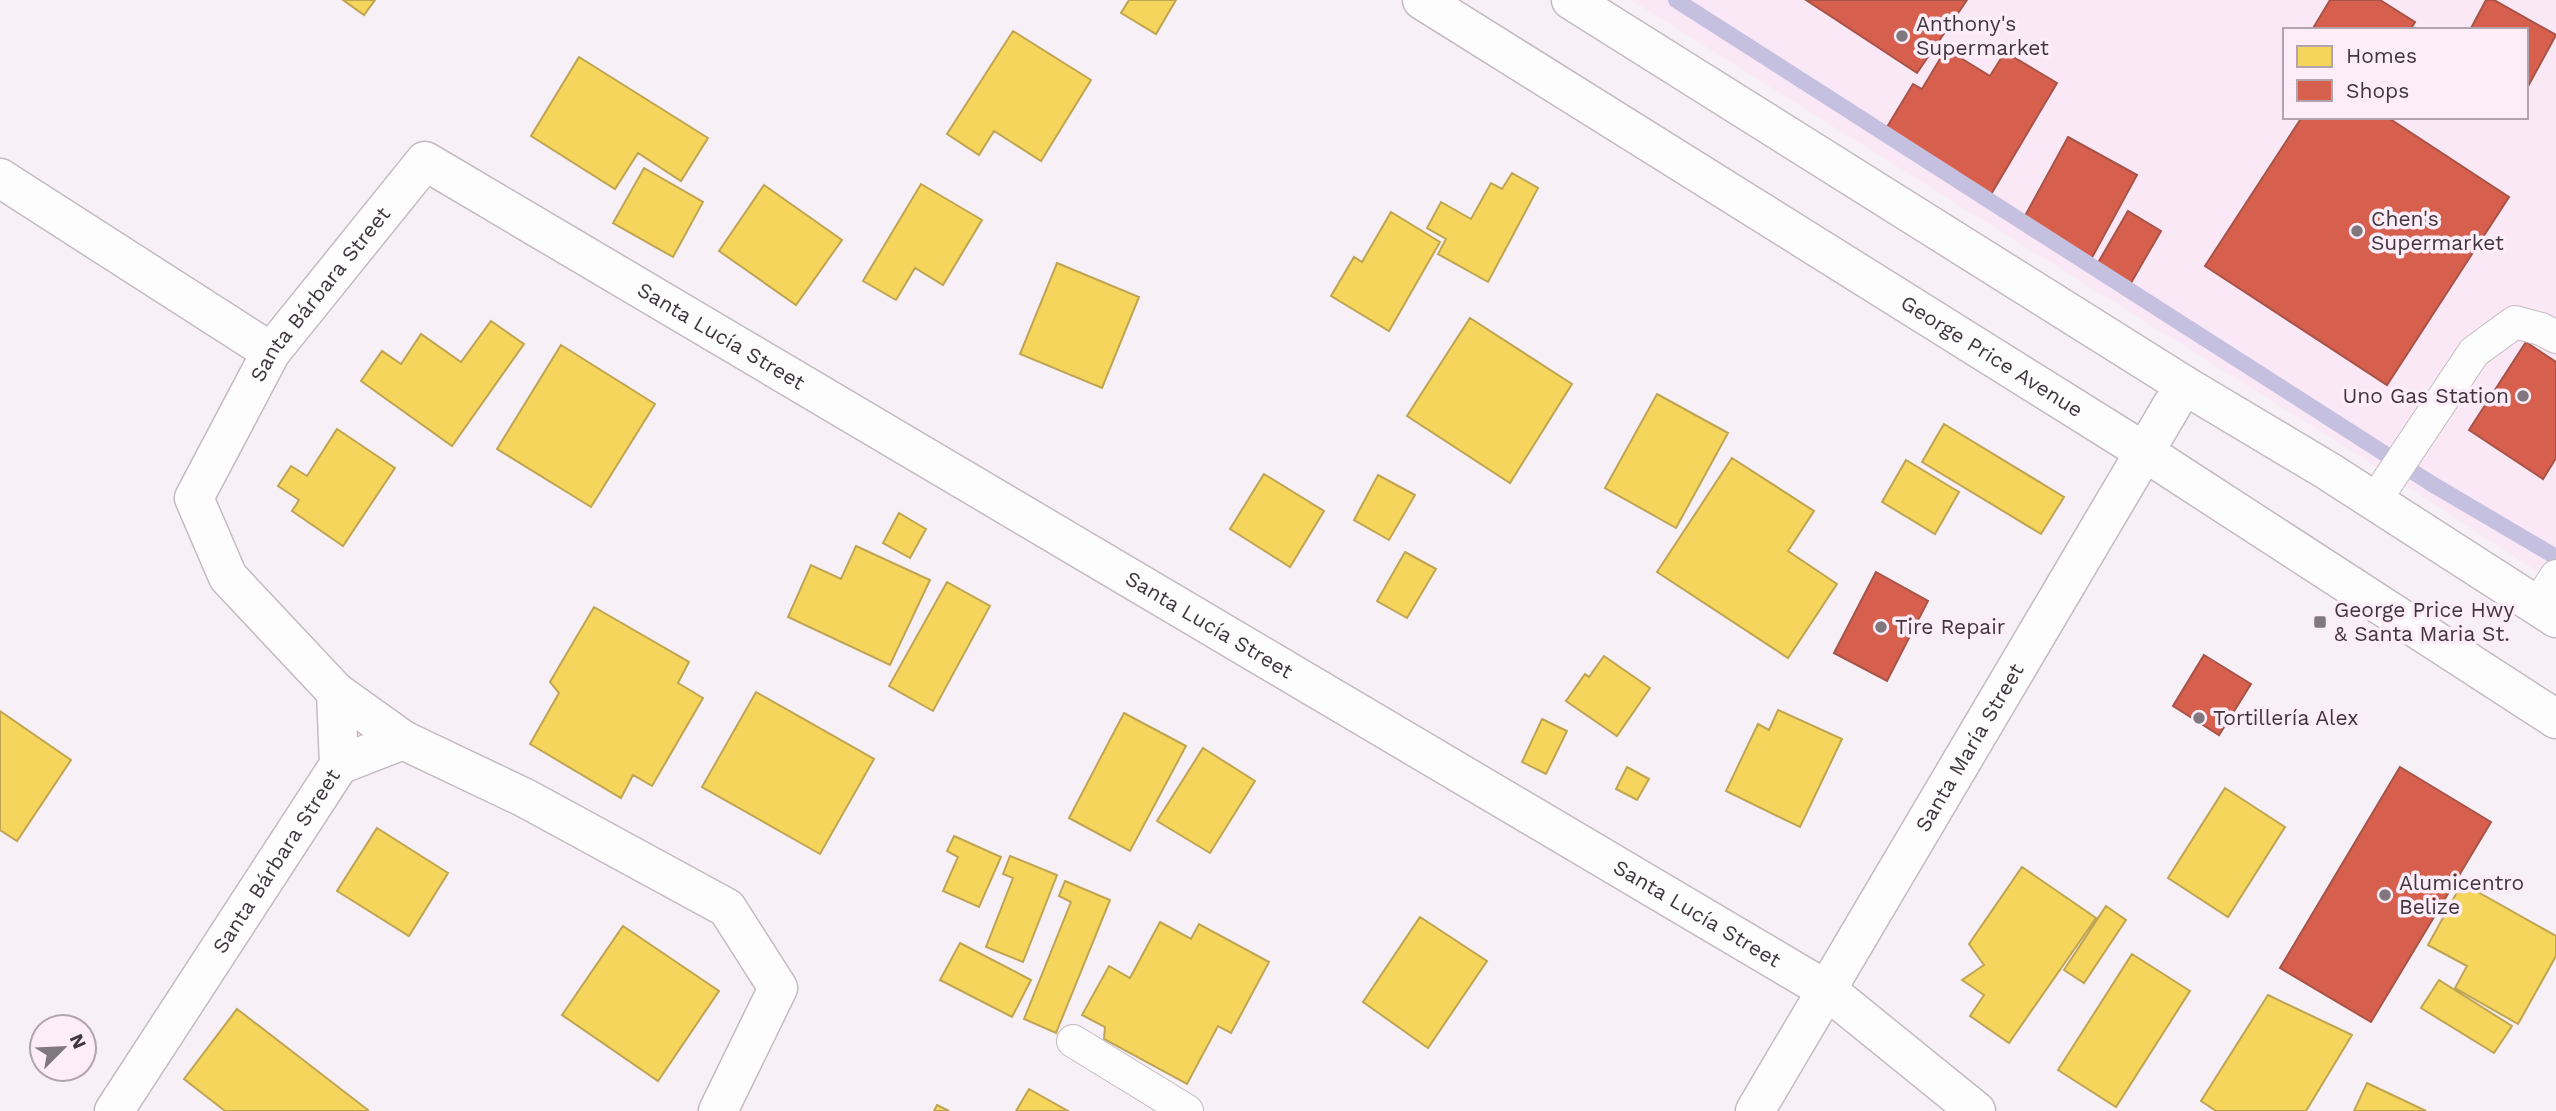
<svg xmlns="http://www.w3.org/2000/svg" width="2556" height="1111" font-family="'Work Sans',sans-serif">
	<style>
		.built { fill: #fae8f7; fill-rule: evenodd }
		.homes { fill: #f6d55c; stroke: #bfa553; stroke-width: 2 }
		.shops { fill: #d6604d; stroke: #a95348; stroke-width: 2 }
		.lines { fill: none; stroke-linecap: round; stroke-linejoin: round }
		.stream { stroke: #c5c0df; stroke-width: 16 }
		.service-casing { stroke: #c4bbc2; stroke-width: 34 }
		.minor-casing { stroke: #c4bbc2; stroke-width: 41 }
		.tertiary-casing { stroke: #c4bbc2; stroke-width: 41 }
		.secondary-casing { stroke: #c4bbc2; stroke-width: 41 }
		.service { stroke: #fefdfe; stroke-width: 32 }
		.minor { stroke: #fefdfe; stroke-width: 38 }
		.tertiary { stroke: #fefdfe; stroke-width: 38 }
		.secondary { stroke: #fefdfe; stroke-width: 38 }
		.poi-dot { fill: #80777f; stroke: #fcedf9; stroke-width: 2.5 }
		.labels { text-anchor: middle; stroke-width: 7; stroke-linejoin: round; paint-order: stroke }
		.poi-label { font-size: 21px; fill: #40363e; stroke: #fcedf9; text-anchor: start }
		.street-label { font-size: 21px; fill: #40363e; stroke: #fcedf9 }
	</style>
	<rect width="100%" height="100%" fill="#f8f0f7"/>
	<!-- built -->
	<path class="built" d="M 1631,0 L 2556,0 L 2556,584 L 2390,475 ZM 2285,30 L 2526,30 L 2526,117 L 2285,117 Z"/>
	<!-- homes -->
	<path class="homes" d="M 343,0 L 375,0 L 364,15 Z
		M 1129,0 L 1176,0 L 1156,34 L 1121,13 Z
		M 1013,31 L 1091,80 L 1041,161 L 994,131 L 979,155 L 947,134 Z
		M 579,57 L 708,138 L 681,181 L 638,153 L 615,189 L 531,136 Z
		M 644,168 L 703,202 L 673,257 L 613,223 Z
		M 1512,173 L 1538,188 L 1488,282 L 1438,254 L 1446,239 L 1427,228 L 1441,202 L 1471,219 L 1491,183 L 1502,189 Z
		M 921,184 L 982,220 L 943,285 L 915,268 L 896,300 L 863,281 Z
		M 764,185 L 842,240 L 796,305 L 719,251 Z
		M 1391,212 L 1440,242 L 1389,331 L 1331,296 L 1354,257 L 1362,262 Z
		M 1057,263 L 1139,297 L 1102,388 L 1020,354 Z
		M 1470,318 L 1572,384 L 1510,483 L 1407,416 Z
		M 491,321 L 524,344 L 452,446 L 361,381 L 382,351 L 401,364 L 421,334 L 461,362 Z
		M 561,345 L 655,404 L 591,507 L 497,449 Z
		M 1657,394 L 1728,433 L 1676,528 L 1605,488 Z
		M 1944,424 L 2064,497 L 2041,534 L 1922,462 Z
		M 337,429 L 395,468 L 343,546 L 292,511 L 299,500 L 278,486 L 291,466 L 307,476 Z
		M 1732,458 L 1814,511 L 1788,551 L 1837,584 L 1788,658 L 1657,572 Z
		M 1906,460 L 1959,492 L 1935,534 L 1882,502 Z
		M 1264,474 L 1324,511 L 1290,567 L 1230,529 Z
		M 1378,475 L 1415,495 L 1389,540 L 1354,520 Z
		M 899,513 L 926,529 L 910,558 L 883,543 Z
		M 856,546 L 930,580 L 890,665 L 788,617 L 811,565 L 841,579 Z
		M 1405,552 L 1436,569 L 1407,618 L 1377,601 Z
		M 947,582 L 990,606 L 933,711 L 889,686 Z
		M 594,607 L 689,662 L 678,683 L 703,698 L 652,786 L 633,775 L 621,798 L 530,744 L 559,693 L 550,682 Z
		M 1604,656 L 1650,688 L 1617,736 L 1566,701 L 1585,674 L 1589,677 Z
		M 756,692 L 874,759 L 820,854 L 702,787 Z
		M 1778,710 L 1842,739 L 1800,827 L 1726,791 L 1758,724 L 1769,730 Z
		M 0,711 L 71,760 L 17,841 L 0,830 Z
		M 1124,713 L 1186,746 L 1130,851 L 1069,818 Z
		M 1542,719 L 1567,731 L 1546,774 L 1522,762 Z
		M 1203,748 L 1255,781 L 1210,853 L 1157,821 Z
		M 1627,767 L 1649,779 L 1637,800 L 1616,789 Z
		M 2225,788 L 2285,827 L 2228,917 L 2168,878 Z
		M 377,828 L 448,873 L 409,936 L 337,891 Z
		M 954,836 L 1001,857 L 979,907 L 943,891 L 958,857 L 947,851 Z
		M 1010,856 L 1057,875 L 1023,962 L 986,947 L 1013,878 L 1003,874 Z
		M 2022,867 L 2096,918 L 2009,1043 L 1970,1016 L 1984,995 L 1962,980 L 1984,965 L 1969,944 Z
		M 1065,881 L 1110,900 L 1056,1033 L 1024,1019 L 1071,902 L 1059,896 Z
		M 2462,883 L 2556,936 L 2556,956 L 2518,1024 L 2455,988 L 2467,966 L 2428,945 Z
		M 2106,906 L 2126,920 L 2084,983 L 2064,970 Z
		M 1420,917 L 1487,961 L 1428,1048 L 1363,1002 Z
		M 1160,922 L 1191,939 L 1199,924 L 1269,962 L 1231,1033 L 1218,1026 L 1187,1084 L 1104,1039 L 1105,1027 L 1082,1015 L 1109,966 L 1130,978 Z
		M 623,926 L 719,991 L 658,1081 L 562,1015 Z
		M 960,943 L 1031,980 L 1012,1017 L 940,980 Z
		M 2132,954 L 2190,991 L 2116,1107 L 2058,1070 Z
		M 2439,980 L 2512,1026 L 2494,1053 L 2421,1008 Z
		M 2268,995 L 2352,1035 L 2306,1111 L 2216,1111 L 2201,1101 Z
		M 237,1009 L 368,1110 L 367,1111 L 225,1111 L 184,1079 Z
		M 2367,1083 L 2426,1111 L 2354,1111 Z
		M 1029,1089 L 1068,1111 L 1016,1111 Z
		M 937,1105 L 949,1111 L 934,1111 Z"/>
	<!-- shops -->
	<path class="shops" d="M 1806,0 L 1967,0 L 1917,73 Z
		M 2330,0 L 2380,0 L 2415,22 L 2410,30 L 2312,30 Z
		M 2486,0 L 2494,0 L 2556,35 L 2526,90 L 2526,30 L 2470,30 Z
		M 1946,49 L 1990,76 L 2005,52 L 2057,83 L 1990,196 L 1884,132 L 1913,84 L 1922,89 Z
		M 2302,117 L 2387,117 L 2509,197 L 2387,385 L 2205,266 Z
		M 2068,137 L 2137,175 L 2089,263 L 2020,225 Z
		M 2128,211 L 2161,231 L 2128,288 L 2095,268 Z
		M 2526,342 L 2556,362 L 2556,458 L 2543,479 L 2469,430 Z
		M 1876,572 L 1928,601 L 1887,681 L 1834,653 Z
		M 2204,655 L 2251,684 L 2219,735 L 2173,706 Z
		M 2400,767 L 2491,822 L 2371,1022 L 2280,968 Z"/>
	<g class="lines">
		<!-- stream -->
		<path class="stream" d="M 1676,0 L 2432,484 L 2556,557"/>
		<!-- service casing -->
		<g class="service-casing">
			<path id="service" d="M 2374,502 L 2474,352 L 2515,322 L 2541,329 L 2556,337
				M 2537,606 L 2556,576
				M 1073,1041 L 1187,1111"/>
		</g>
		<!-- minor casing -->
		<g class="minor-casing">
			<g id="minor">
				<path d="M 0,178 L 271,352"/>
				<path d="M 336,692 L 403,740"/>
				<path d="M 339,765 L 403,740 L 525,798 L 727,908 L 778,988 L 718,1111"/>
				<path id="s1" d="M 114,1111 L 339,765 L 336,692 L 228,577 L 194,498 L 271,352 L 425,161 L 1828,991 L 1976,1111"/>
			</g>
		</g>
		<!-- tertiary casing -->
		<g class="tertiary-casing">
			<g id="tertiary">
				<path id="s2" d="M 1755,1111 L 2184,385"/>
			</g>
		</g>
		<!-- secondary casing -->
		<g class="secondary-casing">
			<g id="secondary">
				<path id="s3" d="M 1422,0 L 2143,451 L 2556,719"/>
				<path d="M 1571,0 L 2184,385 L 2328,471 L 2556,618"/>
			</g>
		</g>
		<!-- service -->
		<use href="#service" class="service"/>
		<!-- minor -->
		<use href="#minor" class="minor"/>
		<!-- tertiary -->
		<use href="#tertiary" class="tertiary"/>
		<!-- secondary -->
		<use href="#secondary" class="secondary"/>
	</g>
	<!-- markers -->
	<g class="poi-dot">
		<circle cx="1902" cy="36" r="7"/>
		<circle cx="2357" cy="231" r="7"/>
		<circle cx="2523" cy="396" r="7"/>
		<rect x="2313" y="615" width="14" height="14" rx="3.5"/>
		<circle cx="1881" cy="627" r="7"/>
		<circle cx="2199" cy="718" r="7"/>
		<circle cx="2385" cy="895" r="7"/>
	</g>
	<g class="labels">
		<!-- poi labels -->
		<g class="poi-label">
			<text x="1916" y="31">Anthony's<tspan x="1916" dy="24">Supermarket</tspan></text>
			<text x="2371" y="226">Chen's<tspan x="2371" dy="24">Supermarket</tspan></text>
			<text x="2509" y="403" text-anchor="end">Uno Gas Station</text>
			<text x="2334" y="617">George Price Hwy<tspan x="2334" dy="24">&amp; Santa Maria St.</tspan></text>
			<text x="1895" y="634">Tire Repair</text>
			<text x="2213" y="725">Tortillería Alex</text>
			<text x="2399" y="890">Alumicentro<tspan x="2399" dy="24">Belize</tspan></text>
		</g>
		<!-- street labels -->
		<g class="street-label">
			<text dy="7" stroke="none"><textPath href="#s1" startOffset="970">Santa Bárbara Street</textPath></text>
			<text dy="7" stroke="none"><textPath href="#s1" startOffset="1484">Santa Lucía Street</textPath></text>
			<text dy="7" stroke="none"><textPath href="#s3" startOffset="672">George Price Avenue</textPath></text>
			<text dy="7" stroke="none"><textPath href="#s1" startOffset="2051">Santa Lucía Street</textPath></text>
			<text dy="7" stroke="none"><textPath href="#s2" startOffset="422">Santa María Street</textPath></text>
			<text dy="7" stroke="none"><textPath href="#s1" startOffset="298">Santa Bárbara Street</textPath></text>
			<text dy="7" stroke="none"><textPath href="#s1" startOffset="2618">Santa Lucía Street</textPath></text>
		</g>
	</g>
	<!-- legend -->
	<rect x="2283" y="28" width="245" height="91" fill="#fcedf9" stroke="#b1a4ae" stroke-width="2"/>
	<rect x="2297" y="46" width="35" height="21" fill="#f6d55c" stroke="#b1a4ae" stroke-width="2"/>
	<text x="2346" y="63" font-size="21" fill="#40363e">Homes</text>
	<rect x="2297" y="80" width="35" height="21" fill="#d6604d" stroke="#b1a4ae" stroke-width="2"/>
	<text x="2346" y="98" font-size="21" fill="#40363e">Shops</text>
	<!-- north arrow -->
	<g transform="translate(63 1048) rotate(66)"><circle r="33" fill="#fcedf9" stroke="#b1a4ae" stroke-width="2"/>
	<path d="M0-5L12 26L0 18L-12 26Z" fill="#80777f"/>
	<text y="-10" font-size="19" font-weight="bold" text-anchor="middle" fill="#40363e">N</text>
	</g>
</svg>
